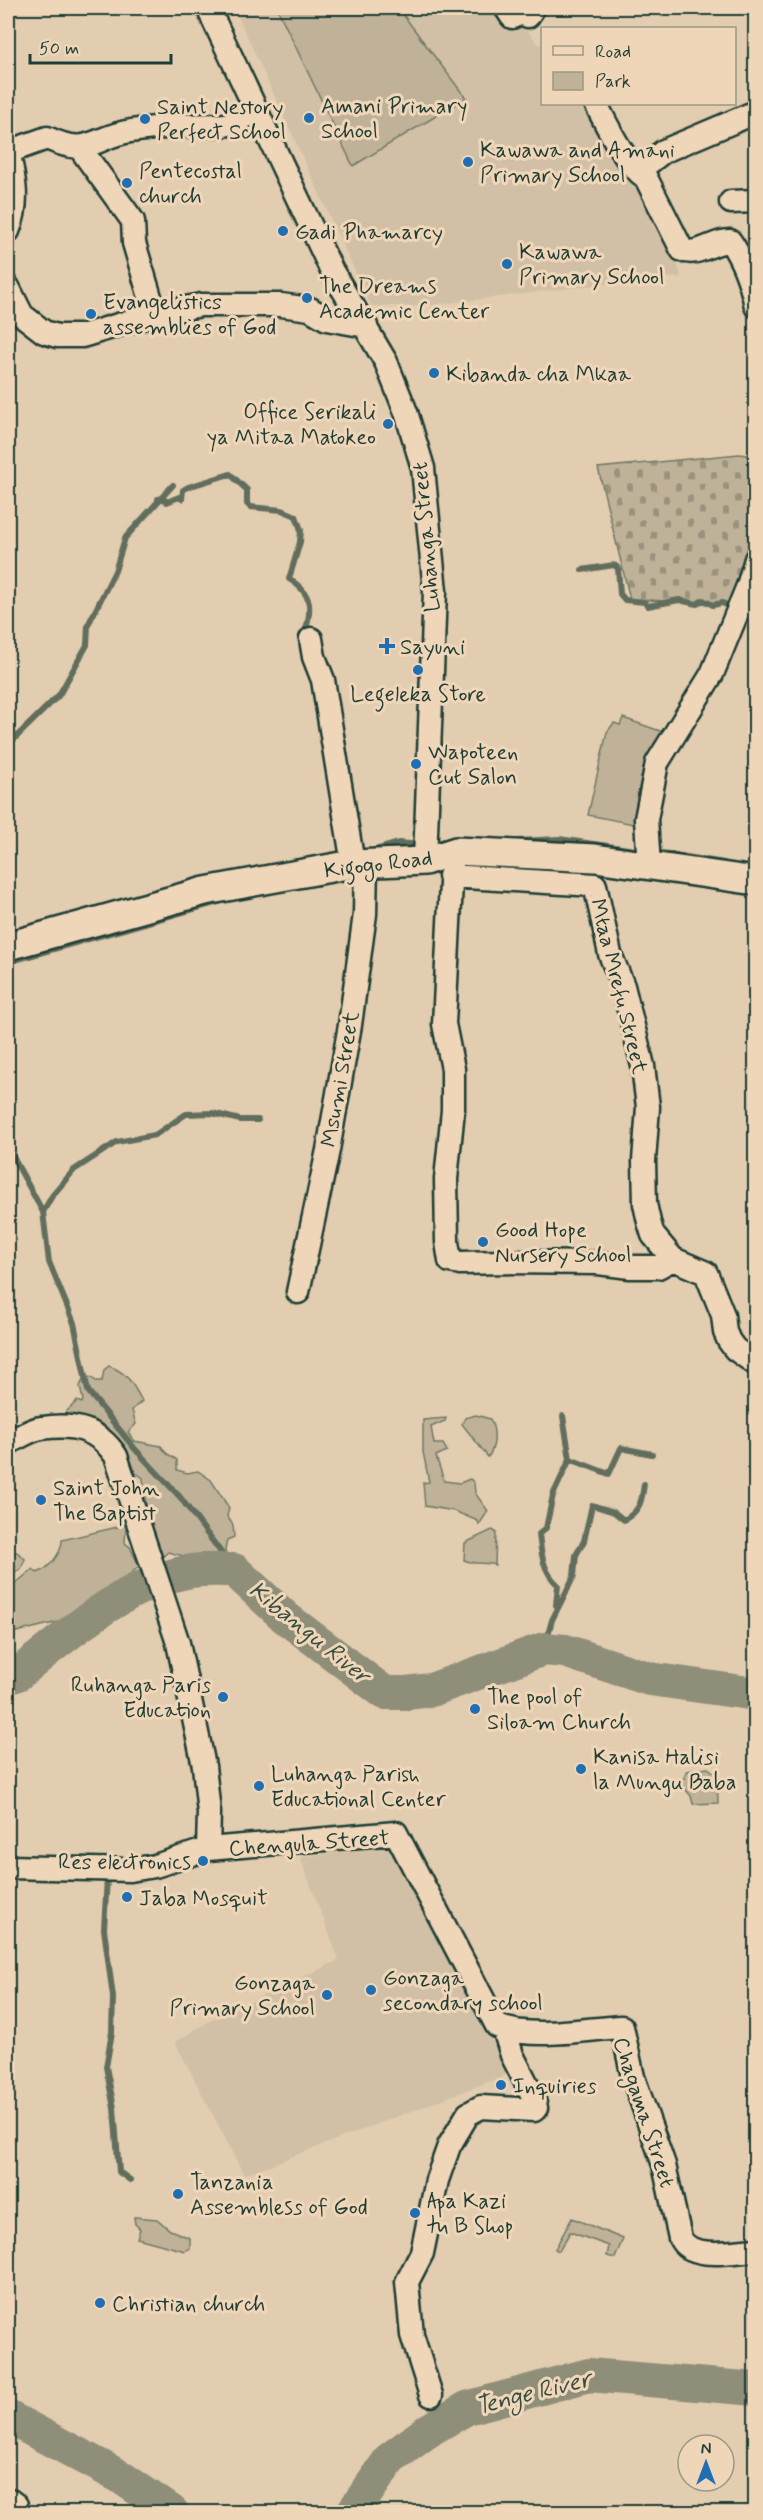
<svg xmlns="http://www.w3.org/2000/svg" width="763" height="2520" font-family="Mynerve,sans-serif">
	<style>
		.built { fill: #d1c0a5 }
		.green { fill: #bfb299; stroke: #6f7866; stroke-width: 1.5 }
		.cemetery { fill: url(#cemetery-stones); stroke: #6f7866; stroke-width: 1.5 }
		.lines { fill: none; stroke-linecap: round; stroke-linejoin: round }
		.stream { stroke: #626e5d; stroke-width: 6 }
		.river { stroke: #8e8e79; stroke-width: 34 }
		.minor-casing { stroke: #1f3d34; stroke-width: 27 }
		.major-casing { stroke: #1f3d34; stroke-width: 32 }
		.minor { stroke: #f0d6b8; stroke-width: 22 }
		.major { stroke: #f0d6b8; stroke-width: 27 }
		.poi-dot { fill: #1f6fb2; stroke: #f0d6b8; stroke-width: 2 }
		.labels { text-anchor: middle; stroke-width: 6; stroke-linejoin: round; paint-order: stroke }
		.poi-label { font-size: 22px; fill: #1f3d34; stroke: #f0d6b8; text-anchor: start }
		.street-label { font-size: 22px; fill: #1f3d34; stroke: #f0d6b8 }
		.water-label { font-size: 24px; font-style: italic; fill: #354d42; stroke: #f0d6b8 }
	</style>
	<defs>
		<pattern id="cemetery-stones" width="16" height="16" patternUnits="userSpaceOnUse" patternTransform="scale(1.5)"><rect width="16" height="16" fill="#bfb299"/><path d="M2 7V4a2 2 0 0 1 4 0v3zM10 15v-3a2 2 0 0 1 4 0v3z" fill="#9b927e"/></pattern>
	</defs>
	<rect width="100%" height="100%" fill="#e3cdb0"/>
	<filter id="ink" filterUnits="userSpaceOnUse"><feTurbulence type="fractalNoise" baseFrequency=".0167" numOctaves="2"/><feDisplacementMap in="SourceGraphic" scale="12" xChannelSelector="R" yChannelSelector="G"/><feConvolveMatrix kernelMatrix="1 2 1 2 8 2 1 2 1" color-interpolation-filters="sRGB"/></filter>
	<g filter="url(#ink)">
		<!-- built -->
		<path class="built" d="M 234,8 L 509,8 L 539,45 L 542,44 L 542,104 L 590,104 L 672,241 L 681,277 L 645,279 L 424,306 L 371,306 Z
			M 396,1846 L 509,2074 L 244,2175 L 175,2042 L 213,2019 L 339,1960 L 300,1857 Z"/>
		<!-- green -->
		<path class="green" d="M 277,8 L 398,8 L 466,98 L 353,166 Z
			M 623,718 L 666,733 L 638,825 L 588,815 L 607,732 L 614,723 L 620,725 Z
			M 109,1366 C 128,1373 133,1384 142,1401 L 132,1410 L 136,1424 L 128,1432 L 134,1441 L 161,1446 L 166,1453 L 177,1460 L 177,1470 L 187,1473 L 198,1471 L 211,1480 L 229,1508 L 227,1516 L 233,1525 L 234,1537 L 227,1540 L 225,1550 L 228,1558 L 220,1565 L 168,1552 L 160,1559 L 138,1515 L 146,1508 L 143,1478 L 136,1473 L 124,1479 L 125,1463 L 66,1418 L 66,1412 L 77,1401 L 82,1403 L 83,1400 L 80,1387 L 83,1379 L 90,1377 L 96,1381 L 102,1381 L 104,1370 Z
			M 476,1415 L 490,1419 C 496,1430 496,1447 488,1457 L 462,1424 L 465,1418 Z
			M 446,1418 L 445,1421 L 431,1427 L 434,1444 L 443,1444 L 447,1451 L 436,1456 L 444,1481 L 460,1483 L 470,1479 L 474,1483 L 475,1493 L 488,1511 L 479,1525 L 478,1521 L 454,1511 L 425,1506 L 423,1483 L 429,1482 L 423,1452 L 423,1420 Z
			M 126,1525 L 125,1543 L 130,1547 L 139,1566 L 107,1597 L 82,1609 L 79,1617 L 8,1634 L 8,1552 L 17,1552 L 25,1559 L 21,1569 L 11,1575 L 16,1583 L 33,1569 L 37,1573 C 49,1569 62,1553 62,1540 Z
			M 492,1530 L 496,1532 L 495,1565 C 484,1562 475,1565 464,1560 L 465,1543 Z
			M 708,1768 L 717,1775 L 718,1803 L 693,1804 L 691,1796 L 681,1784 L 687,1771 Z
			M 134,2217 L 157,2219 L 170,2230 L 190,2238 L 190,2248 L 185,2251 L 137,2238 L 140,2229 L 135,2224 Z
			M 572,2218 L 623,2239 L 615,2258 L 607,2256 L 609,2246 L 570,2232 L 559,2251 L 555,2249 Z"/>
		<!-- cemetery -->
		<path class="cemetery" d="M 739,454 L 755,456 L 755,557 L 737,605 L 630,599 L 598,468 Z"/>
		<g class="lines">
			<!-- stream -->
			<path class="stream" d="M 158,499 L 164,499 L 167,502 L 179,497 L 182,499 L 183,490 L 188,487 L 230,474 L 247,490 L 247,504 L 250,507 L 282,510 L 296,516 L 301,530 L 300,542 L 289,579 C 313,593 312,609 305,633
				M 582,570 L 614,565 L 618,568 L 620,594 L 625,600 L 644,602 L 648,606 L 679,600 L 697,604 L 703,600 L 713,605 L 722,603 L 727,605 L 733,602
				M 8,745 L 59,695 L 87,645 L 88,625 L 115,571 L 125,538 L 173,485
				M 518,841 L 559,839 L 642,851
				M 372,851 L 399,843 L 421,845
				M 662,853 L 724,863
				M 8,962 L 225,900
				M 8,1148 L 43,1212 L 49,1262 L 74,1323 L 88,1391 L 135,1449 L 180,1497 L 234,1570
				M 43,1212 L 52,1196 L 74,1170 L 117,1142 L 155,1135 L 186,1114 L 212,1113 L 240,1120 L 258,1120
				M 570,1459 L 609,1474 L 621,1448 L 652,1454
				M 556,1605 L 558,1585 C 543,1572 541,1553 539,1534 L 546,1528 L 553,1495 L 570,1459 L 563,1416
				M 544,1649 L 552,1620 L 574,1576 L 576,1555 L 584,1541 L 592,1505 L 614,1512 L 624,1520 C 640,1511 642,1501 644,1484
				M 104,1877 L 107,1877 L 104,1929 L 113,1997 L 112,2032 L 106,2067 L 114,2108 L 119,2172 L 130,2180
				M 427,2415 L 429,2430"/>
			<!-- river -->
			<path class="river" d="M 8,1678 L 18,1674 C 68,1634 128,1581 192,1571 C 206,1569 221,1570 234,1570 L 286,1618 L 385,1693 L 406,1693 L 431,1690 L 544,1649 L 565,1651 L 650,1679 L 756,1694
				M 8,2417 L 119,2476 L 172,2512
				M 353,2512 L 390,2459 L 429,2430 L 467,2408 L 589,2375 L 756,2389"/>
			<!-- minor casing -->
			<g class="minor-casing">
				<path id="minor" d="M 208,8 L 332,271 L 386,362 L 406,412 L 423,468 L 435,591 L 425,861
					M 506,8 L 512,17 L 524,12 L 528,16 L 533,8
					M 596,104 C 609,129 623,161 646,178 L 682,250 C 698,257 714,240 730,241 C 744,261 751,282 756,306
					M 80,148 L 133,221 L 134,243 L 155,314
					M 8,150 C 14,178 20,204 8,231
					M 8,152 L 47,138 C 90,158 92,137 131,131 C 162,126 193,125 224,125 L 235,123 L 256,110
					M 638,171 L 664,151 L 756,112
					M 731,202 L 756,201
					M 8,287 L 22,315 L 44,332 L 57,336 L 82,336 L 155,314 L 201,305 L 281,305 L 310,309 L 327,319 L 366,326
					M 311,639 L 314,657 L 323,680 L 353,864
					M 452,863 L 444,1024 L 453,1069 L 453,1110 L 446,1179 L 447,1242 L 450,1261 L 460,1263 L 503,1262 L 598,1263 L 630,1267 L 658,1267 L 673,1259
					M 649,867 L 646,819 L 657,763 L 712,674 L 748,586 L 756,559
					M 450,876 L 595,885 L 610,954 L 623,986 L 643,1066 L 648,1107 L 644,1161 L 645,1204 L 649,1222 L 653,1235 L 673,1259 L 706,1273 L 723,1315 L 725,1332 L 729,1341 L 735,1349 L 756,1364
					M 298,1292 L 328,1150 L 350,1025 L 365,914 L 366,863
					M 8,1443 C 18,1438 31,1429 42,1428 C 74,1423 98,1429 116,1456 L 178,1643 L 204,1766 L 209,1813 L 208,1849
					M 8,1867 L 130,1870 L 155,1866 L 208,1849 L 396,1833 L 497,2026 C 531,2040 585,2029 622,2027 L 633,2077 L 664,2165 L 680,2238 C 691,2261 734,2251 756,2250
					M 431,2395 L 412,2335 L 407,2282 L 422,2253 L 437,2180 L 449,2146 L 468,2114 L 481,2107 L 534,2110 L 536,2108 L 533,2096 L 512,2055 L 504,2029
					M 8,2499 L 16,2505"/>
			</g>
			<!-- major casing -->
			<g class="major-casing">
				<path id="major" d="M 8,946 L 205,891 L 353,864 L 425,861 L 456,851 L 595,858 L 756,881"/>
			</g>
			<!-- minor -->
			<use href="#minor" class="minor"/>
			<!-- major -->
			<use href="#major" class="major"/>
		</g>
	</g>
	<!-- markers -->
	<g class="poi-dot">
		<circle cx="309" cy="118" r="6"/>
		<circle cx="145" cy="119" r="6"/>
		<circle cx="468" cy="162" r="6"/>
		<circle cx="127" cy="183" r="6"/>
		<circle cx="283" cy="231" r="6"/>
		<circle cx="507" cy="264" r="6"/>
		<circle cx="307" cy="298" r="6"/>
		<circle cx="91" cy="314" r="6"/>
		<circle cx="434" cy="373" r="6"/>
		<circle cx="388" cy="424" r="6"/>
		<path d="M384 637h6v6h6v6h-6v6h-6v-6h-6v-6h6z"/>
		<circle cx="418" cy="670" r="6"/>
		<circle cx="416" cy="764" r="6"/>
		<circle cx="483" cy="1242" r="6"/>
		<circle cx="41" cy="1500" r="6"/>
		<circle cx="223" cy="1697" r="6"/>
		<circle cx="475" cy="1709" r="6"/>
		<circle cx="581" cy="1769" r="6"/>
		<circle cx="259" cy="1786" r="6"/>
		<circle cx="203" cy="1861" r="6"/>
		<circle cx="127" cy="1897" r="6"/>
		<circle cx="371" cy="1990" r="6"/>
		<circle cx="327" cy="1995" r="6"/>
		<circle cx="501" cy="2085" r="6"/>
		<circle cx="178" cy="2194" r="6"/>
		<circle cx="415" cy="2213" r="6"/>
		<circle cx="100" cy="2303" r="6"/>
	</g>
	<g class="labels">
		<!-- poi labels -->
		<g class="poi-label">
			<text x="321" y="113">Amani Primary<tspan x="321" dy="25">School</tspan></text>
			<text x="157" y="114">Saint Nestory<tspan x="157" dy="25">Perfect School</tspan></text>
			<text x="480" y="157">Kawawa and Amani<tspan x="480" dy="25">Primary School</tspan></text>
			<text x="139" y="178">Pentecostal<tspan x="139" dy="25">church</tspan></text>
			<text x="295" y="239">Gadi Phamarcy</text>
			<text x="519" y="259">Kawawa<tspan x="519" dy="25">Primary School</tspan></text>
			<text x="319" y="293">The Dreams<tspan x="319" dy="25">Academic Center</tspan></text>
			<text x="103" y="309">Evangelistics<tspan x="103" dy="25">assemblies of God</tspan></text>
			<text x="446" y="381">Kibanda cha Mkaa</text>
			<text x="376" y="419" text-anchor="end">Office Serikali<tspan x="376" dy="25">ya Mitaa Matokeo</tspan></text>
			<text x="400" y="654">Sayuni</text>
			<text x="418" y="701" text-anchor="middle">Legeleka Store</text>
			<text x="428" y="759">Wapoteen<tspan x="428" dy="25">Cut Salon</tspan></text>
			<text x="495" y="1237">Good Hope<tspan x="495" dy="25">Nursery School</tspan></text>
			<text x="53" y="1495">Saint John<tspan x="53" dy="25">The Baptist</tspan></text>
			<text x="211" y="1692" text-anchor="end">Ruhanga Paris<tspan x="211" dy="25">Education</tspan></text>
			<text x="487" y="1704">The pool of<tspan x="487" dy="25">Siloam Church</tspan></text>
			<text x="593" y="1764">Kanisa Halisi<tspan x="593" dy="25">la Mungu Baba</tspan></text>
			<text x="271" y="1781">Luhanga Parish<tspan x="271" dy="25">Educational Center</tspan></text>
			<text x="191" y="1869" text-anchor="end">Res electronics</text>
			<text x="139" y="1905">Jaba Mosquit</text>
			<text x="383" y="1985">Gonzaga<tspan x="383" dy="25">secondary school</tspan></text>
			<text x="315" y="1990" text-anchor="end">Gonzaga<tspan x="315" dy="25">Primary School</tspan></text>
			<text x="513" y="2093">Inquiries</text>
			<text x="190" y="2189">Tanzania<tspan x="190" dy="25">Assembless of God</tspan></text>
			<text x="427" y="2208">Apa Kazi<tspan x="427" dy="25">tu B Shop</tspan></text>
			<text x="112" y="2311">Christian church</text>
		</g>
		<!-- street labels -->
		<g class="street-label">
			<text transform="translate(425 537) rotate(-95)" y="8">Luhanga Street</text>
			<text transform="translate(378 863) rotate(-7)" y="8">Kigogo Road</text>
			<text transform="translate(620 986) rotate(76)" y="8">Mtaa Mrefu Street</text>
			<text transform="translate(339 1079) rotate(-80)" y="8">Msumi Street</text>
			<text transform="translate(309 1842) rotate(-4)" y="8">Chengula Street</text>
			<text transform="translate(645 2112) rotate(72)" y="8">Chagama Street</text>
		</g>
		<!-- water labels -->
		<g class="water-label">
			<text transform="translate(310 1632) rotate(39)" y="8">Kibangu River</text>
			<text transform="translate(533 2392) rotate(-14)" y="8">Tenge River</text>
		</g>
	</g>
	<!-- margin -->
	<rect width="763" height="2520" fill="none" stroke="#f0d6b8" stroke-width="30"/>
	<rect x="15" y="15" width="733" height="2490" fill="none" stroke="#1f3d34" stroke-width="2" filter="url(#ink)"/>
	<!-- legend -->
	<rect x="541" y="27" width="195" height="78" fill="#f0d6b8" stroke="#9c9983" stroke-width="1.5"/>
	<rect x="553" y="46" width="30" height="9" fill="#f0d6b8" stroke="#9c9983" stroke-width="1.5"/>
	<text x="595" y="57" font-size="18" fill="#1f3d34">Road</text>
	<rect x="553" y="72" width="30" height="18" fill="#bfb299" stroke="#9c9983" stroke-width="1.5"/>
	<text x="595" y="87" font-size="18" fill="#1f3d34">Park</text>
	<!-- north arrow -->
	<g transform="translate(706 2463)"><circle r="28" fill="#f0d6b8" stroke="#9c9983" stroke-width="1.5"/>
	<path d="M0-4.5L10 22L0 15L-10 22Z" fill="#1f6fb2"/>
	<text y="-9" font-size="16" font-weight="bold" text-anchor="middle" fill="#1f3d34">N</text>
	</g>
	<!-- scale -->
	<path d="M30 54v9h141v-9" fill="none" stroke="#1f3d34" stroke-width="3"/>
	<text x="39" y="54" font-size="18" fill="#1f3d34" stroke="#f0d6b8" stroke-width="4.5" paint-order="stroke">50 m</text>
</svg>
